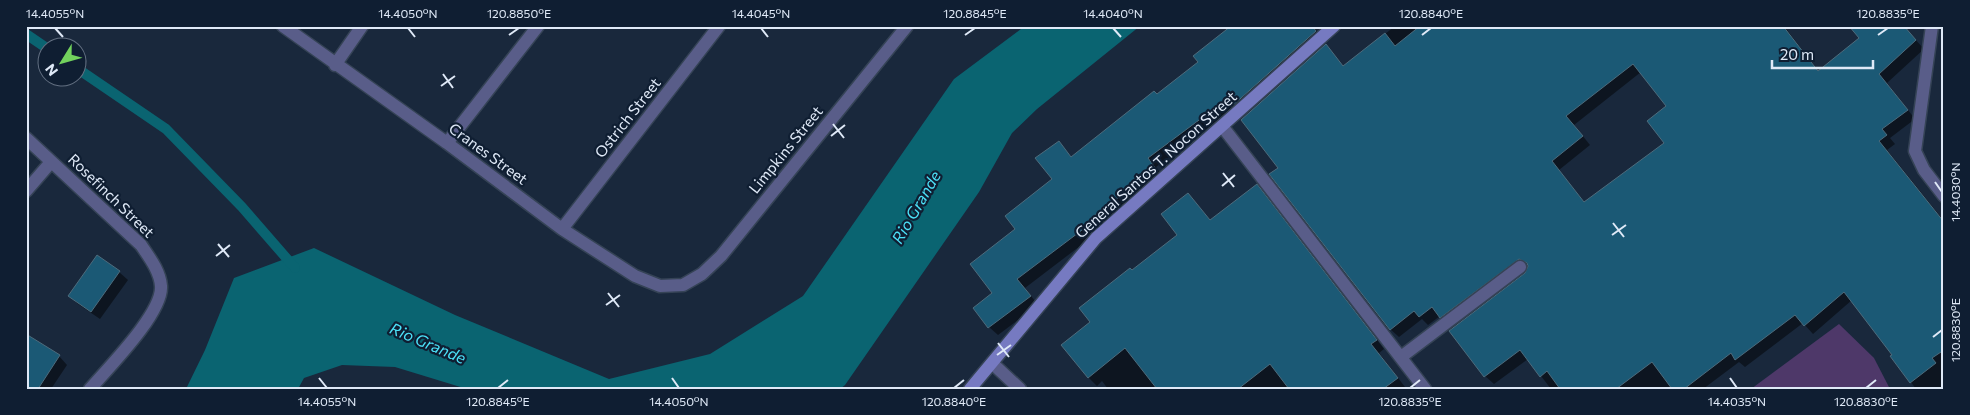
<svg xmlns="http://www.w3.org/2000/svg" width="1970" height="415" font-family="Commissioner,sans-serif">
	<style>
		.green { fill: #4e3869 }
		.water { fill: #0a6471 }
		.shadow { fill: #0007; fill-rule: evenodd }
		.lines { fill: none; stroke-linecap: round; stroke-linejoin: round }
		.stream { stroke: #0a6471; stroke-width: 10 }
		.building { fill: #1b5975; stroke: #4d6b7c; fill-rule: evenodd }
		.street-casing { stroke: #354356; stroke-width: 15 }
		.secondary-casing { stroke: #354356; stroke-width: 15 }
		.street { stroke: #595d89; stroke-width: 12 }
		.secondary { stroke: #767ac1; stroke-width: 12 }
		.ticks { fill: none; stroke: #dfe9f7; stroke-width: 2 }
		.labels { text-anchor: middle; stroke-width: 4.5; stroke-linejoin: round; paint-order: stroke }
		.street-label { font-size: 15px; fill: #dfe9f7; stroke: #0f1e32 }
		.water-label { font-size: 16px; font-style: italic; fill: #4ce1f8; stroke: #0f1e32 }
		.neatline { fill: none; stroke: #dfe9f7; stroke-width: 2 }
		.ticks-label { font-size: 12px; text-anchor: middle; fill: #dfe9f7 }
	</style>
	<rect width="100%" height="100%" fill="#19283c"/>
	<!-- green -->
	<path class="green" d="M 1839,324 L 1874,358 L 1890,389 L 1751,389 Z"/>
	<!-- water -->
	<path class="water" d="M 1025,26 L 1140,26 L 1037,109 L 1012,133 L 979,192 L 845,385 L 840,389 L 467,389 L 395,367 L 342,365 L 304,378 L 298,389 L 186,389 L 205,350 L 234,278 L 314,248 L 455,315 L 609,379 L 710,354 L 803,296 L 954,79 Z"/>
	<!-- shadow -->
	<path class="shadow" d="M 1233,26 L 1313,26 L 1324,40 L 1156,167 L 1164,178 L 1099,227 L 1101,230 L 1025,288 L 1038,305 L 998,335 L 989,327 L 993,293 L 1017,229 L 1053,179 L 1059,142 L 1072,158 L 1200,62 Z
		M 1395,26 L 1784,26 L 1819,72 L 1903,26 L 1924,49 L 1887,83 L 1915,119 L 1890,138 L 1895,144 L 1887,150 L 1944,221 L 1944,389 L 1916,389 L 1892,357 L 1894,355 L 1852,300 L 1813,334 L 1803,323 L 1745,367 L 1739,362 L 1703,389 L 1551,389 L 1528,359 L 1494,384 L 1485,376 L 1529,267 L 1524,269 L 1449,325 L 1440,316 L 1428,325 L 1422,319 L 1399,337 L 1390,329 L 1280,168 L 1326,46 L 1344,67 ZM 1641,72 L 1668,106 L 1665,143 L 1585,203 L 1559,170 L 1590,145 L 1574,125 Z
		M 1256,186 L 1265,194 L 1384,349 L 1379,353 L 1405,387 L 1402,389 L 1108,389 L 1102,381 L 1097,386 L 1088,377 L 1092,323 L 1132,272 L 1178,235 L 1188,194 L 1211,221 Z
		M 119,272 L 128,280 L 100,319 L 78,304 L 70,296 Z
		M 59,356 L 67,365 L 51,389 L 26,389 Z"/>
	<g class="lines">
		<!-- stream -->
		<path class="stream" d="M 26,34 L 48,49
			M 78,69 L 166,129 L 242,207 L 295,268"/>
	</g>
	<!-- building -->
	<path class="building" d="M 1231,26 L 1312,26 L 1316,31 L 1231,107 L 1226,100 L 1148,158 L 1156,169 L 1091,218 L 1094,221 L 1017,279 L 1031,296 L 988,328 L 973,308 L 992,293 L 970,264 L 1015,229 L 1005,216 L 1052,179 L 1035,158 L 1059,141 L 1071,157 L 1154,91 L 1157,94 L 1198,62 L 1193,56 Z
		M 1420,26 L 1783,26 L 1818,71 L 1859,38 L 1849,26 L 1904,26 L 1916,40 L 1879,74 L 1908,110 L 1882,129 L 1887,135 L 1879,141 L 1944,222 L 1944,350 L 1932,358 L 1936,363 L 1910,383 L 1890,356 L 1892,355 L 1844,292 L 1804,326 L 1795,315 L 1735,360 L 1731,353 L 1684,389 L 1672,389 L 1652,362 L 1616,389 L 1560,389 L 1547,371 L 1540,377 L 1520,350 L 1484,377 L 1449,331 L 1525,273 L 1528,266 L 1527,263 L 1519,259 L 1440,318 L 1432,307 L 1419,317 L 1414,311 L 1390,330 L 1269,174 L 1278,168 L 1241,120 L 1326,44 L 1343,66 L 1385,33 L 1395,46 ZM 1633,64 L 1666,106 L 1647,121 L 1664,143 L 1584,202 L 1552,161 L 1583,136 L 1566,116 Z
		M 1257,184 L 1377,340 L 1371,344 L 1398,378 L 1383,389 L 1289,389 L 1270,364 L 1238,389 L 1157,389 L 1125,348 L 1088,378 L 1061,345 L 1090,322 L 1079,308 L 1130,268 L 1132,270 L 1177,235 L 1161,214 L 1188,193 L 1210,220 Z
		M 97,255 L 120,271 L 91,312 L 68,296 Z
		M 26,334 L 60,355 L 38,389 L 26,389 Z"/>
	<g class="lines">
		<!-- street casing -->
		<g class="street-casing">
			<path id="street" d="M 283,26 L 447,143 L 562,229 L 635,276 L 660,286 L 683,285 L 702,274 L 721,256 L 907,26
				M 1932,26 L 1915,151 L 1924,170 L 1944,196
				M 335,65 L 362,26
				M 1222,126 L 1425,389
				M 26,138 L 141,245 C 149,257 160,271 161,286 C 163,313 108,368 90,389
				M 447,143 L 538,26
				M 26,191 L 51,162
				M 562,229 L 719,26
				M 1401,357 L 1520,267
				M 992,363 L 1020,389"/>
		</g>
		<!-- secondary casing -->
		<g class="secondary-casing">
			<path id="secondary" d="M 970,389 L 1096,238 L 1334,26"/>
		</g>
		<!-- street -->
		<use href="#street" class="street"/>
		<!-- secondary -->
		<use href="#secondary" class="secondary"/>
	</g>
	<!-- ticks -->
	<path class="ticks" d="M 55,28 L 63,37M 408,28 L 415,37M 761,28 L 768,37M 1113,28 L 1121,37M 509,35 L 519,28M 965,35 L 975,28M 1422,35 L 1431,28M 1878,35 L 1888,28M 443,74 L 453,88M 441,86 L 455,76M 833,124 L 844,138M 831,136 L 845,125M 1223,173 L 1234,187M 1935,182 L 1942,192M 1222,186 L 1235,175M 1613,223 L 1624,237M 1612,235 L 1626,225M 218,244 L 229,257M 216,256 L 230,245M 608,293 L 619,307M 606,305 L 620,295M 1933,337 L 1942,330M 998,343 L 1009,357M 997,355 L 1011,345M 319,378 L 327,388M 672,378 L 679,388M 1730,378 L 1737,388M 498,388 L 508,380M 954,388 L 964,380M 1410,388 L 1420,380M 1866,388 L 1876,380"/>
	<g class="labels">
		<!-- street labels -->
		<g class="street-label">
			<text transform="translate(628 118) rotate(-52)" y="5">Ostrich Street</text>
			<text transform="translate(786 150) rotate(-51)" y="5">Limpkins Street</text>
			<text transform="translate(488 154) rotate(36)" y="5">Cranes Street</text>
			<text transform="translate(1156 165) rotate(-42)" y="5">General Santos T. Nocon Street</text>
			<text transform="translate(111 196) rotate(44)" y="5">Rosefinch Street</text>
		</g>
		<!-- water labels -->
		<g class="water-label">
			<text transform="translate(916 207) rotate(-60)" y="6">Rio Grande</text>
			<text transform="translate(428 343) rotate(23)" y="6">Rio Grande</text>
		</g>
	</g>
	<!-- border -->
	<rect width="1970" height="415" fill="none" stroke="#0f1e32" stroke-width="55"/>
	<!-- north arrow -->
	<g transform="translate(62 62) rotate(233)"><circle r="24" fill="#0f1e32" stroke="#626f81"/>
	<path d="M0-4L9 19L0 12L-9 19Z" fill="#72d25d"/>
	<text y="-8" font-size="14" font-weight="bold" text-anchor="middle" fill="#dfe9f7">N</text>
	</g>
	<!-- scale -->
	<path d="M1772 60v8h101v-8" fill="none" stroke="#dfe9f7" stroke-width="2.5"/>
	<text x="1780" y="60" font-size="15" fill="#dfe9f7" stroke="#0f1e32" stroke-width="4" paint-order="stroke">20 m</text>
	<rect x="28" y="28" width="1914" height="360" class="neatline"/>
	<g class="ticks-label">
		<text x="55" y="18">14.4055°N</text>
		<text x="408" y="18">14.4050°N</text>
		<text x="519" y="18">120.8850°E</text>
		<text x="761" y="18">14.4045°N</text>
		<text x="975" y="18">120.8845°E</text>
		<text x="1113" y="18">14.4040°N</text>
		<text x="1431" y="18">120.8840°E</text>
		<text x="1888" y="18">120.8835°E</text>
		<text transform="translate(1956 192) rotate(-90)" y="4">14.4030°N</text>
		<text transform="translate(1956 330) rotate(-90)" y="4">120.8830°E</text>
		<text x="327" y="406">14.4055°N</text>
		<text x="498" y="406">120.8845°E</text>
		<text x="679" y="406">14.4050°N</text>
		<text x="954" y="406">120.8840°E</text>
		<text x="1410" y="406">120.8835°E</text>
		<text x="1737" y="406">14.4035°N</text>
		<text x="1866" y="406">120.8830°E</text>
	</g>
</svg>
